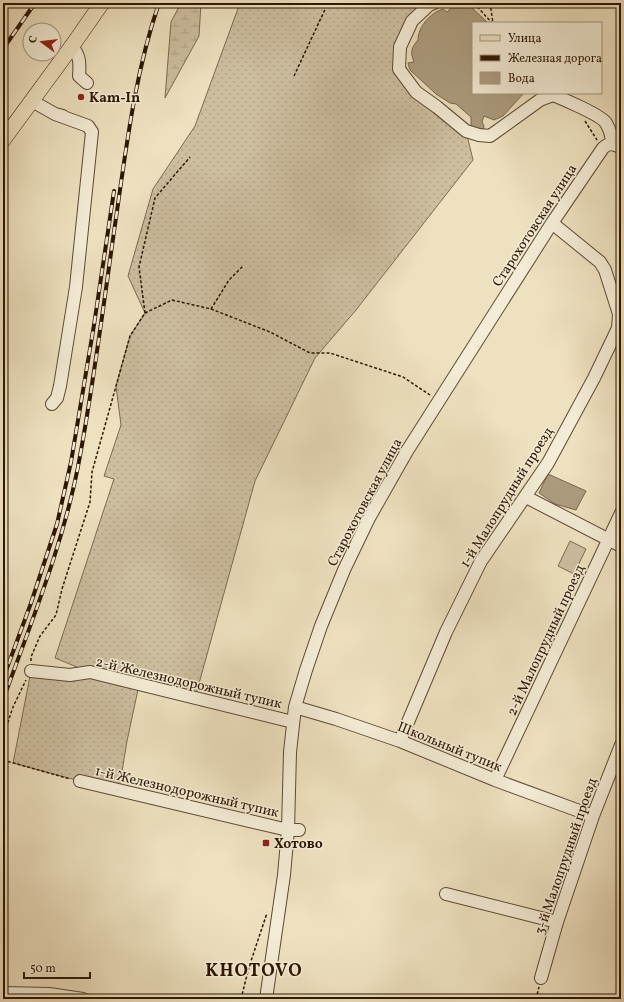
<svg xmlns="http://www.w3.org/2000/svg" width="624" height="1002" font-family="Vollkorn,serif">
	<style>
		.green { fill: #cdbea0; stroke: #7d6a51 }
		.wetland { fill: url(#wetland-marsh); stroke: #7d6a51 }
		.garden { fill: url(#garden-dots); stroke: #7d6a51 }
		.water { fill: #ac9c7f; stroke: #79664d }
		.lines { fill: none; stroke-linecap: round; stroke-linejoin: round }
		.minor-casing { stroke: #5d4932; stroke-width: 14 }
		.major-casing { stroke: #2d1602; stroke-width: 16 }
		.path { stroke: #2d1602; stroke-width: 1.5; stroke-dasharray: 3 2; stroke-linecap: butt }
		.minor { stroke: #f4ecd6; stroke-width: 12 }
		.major { stroke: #eee1c0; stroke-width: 15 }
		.rail-casing { stroke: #2d1602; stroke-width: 4 }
		.rail { stroke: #f4ecd6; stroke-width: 2.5; stroke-dasharray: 8; stroke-linecap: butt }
		.poi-dot { fill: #8f2418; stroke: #f4ecd6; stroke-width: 1.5 }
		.labels { text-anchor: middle; stroke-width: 3; stroke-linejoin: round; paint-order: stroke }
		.poi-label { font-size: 14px; font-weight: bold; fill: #2d1602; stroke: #f4ecd6; text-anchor: start }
		.street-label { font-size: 14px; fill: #2d1602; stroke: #f4ecd6 }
		.district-label { font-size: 18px; font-weight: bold; letter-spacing: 1px; fill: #2d1602; stroke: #f4ecd6 }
	</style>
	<defs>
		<pattern id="wetland-marsh" width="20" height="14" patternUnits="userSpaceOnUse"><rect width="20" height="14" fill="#cdbea0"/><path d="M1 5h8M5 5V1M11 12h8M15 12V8" fill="none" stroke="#b0a388"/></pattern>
		<pattern id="garden-dots" width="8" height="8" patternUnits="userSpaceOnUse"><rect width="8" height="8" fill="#cdbea0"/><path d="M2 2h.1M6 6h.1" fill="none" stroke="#b0a388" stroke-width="1.8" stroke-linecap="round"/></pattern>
	</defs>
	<rect width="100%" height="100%" fill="#eee1c0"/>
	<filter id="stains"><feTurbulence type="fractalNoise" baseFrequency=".005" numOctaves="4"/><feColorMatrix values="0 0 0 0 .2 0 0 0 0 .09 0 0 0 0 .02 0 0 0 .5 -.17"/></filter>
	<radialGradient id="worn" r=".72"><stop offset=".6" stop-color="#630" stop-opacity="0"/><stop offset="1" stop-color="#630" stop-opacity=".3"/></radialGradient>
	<!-- green -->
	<path class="green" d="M 570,541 L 586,549 L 574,574 L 558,566 Z"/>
	<!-- wetland -->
	<path class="wetland" d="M 181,3 L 201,3 L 199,36 L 165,98 L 171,22 Z"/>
	<!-- garden -->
	<path class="garden" d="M 240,3 L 434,3 L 412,21 L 399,69 L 466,131 L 473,160 L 356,310 L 315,358 L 255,481 L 195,698 L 139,685 L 127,741 L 119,790 L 80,781 L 13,763 L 31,671 L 89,672 L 55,658 L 114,479 L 104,476 L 121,425 L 116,386 L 130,336 L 145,313 L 128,276 L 153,189 L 195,126 Z"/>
	<!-- water -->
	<path class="water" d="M 461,3 L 467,3 L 488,23 L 473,23 L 473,93 L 524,93 L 503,116 L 494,120 L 484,116 L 482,122 L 484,126 L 483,132 L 471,131 L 471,117 L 456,104 L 450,103 L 436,94 L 410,70 L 408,63 L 414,62 C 410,52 411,48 418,40 C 418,27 430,13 443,9 L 447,12 L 452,7 Z
		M 548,474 L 586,491 L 576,510 L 555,504 L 539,493 Z"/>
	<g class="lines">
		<!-- minor casing -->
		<g class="minor-casing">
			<path id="minor" d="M 434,3 L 429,5 L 412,21 L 400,47 L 399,69 L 416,92 L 437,107 L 466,131 L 479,135 L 490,136 L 540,100 L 553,95 C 563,99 601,115 606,123 C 609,128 612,137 612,144 L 621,147
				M 72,46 C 80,56 80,63 79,76 L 87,83
				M 32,101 L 55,114 L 63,116
				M 52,404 L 57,398 L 60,386 L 76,287 L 92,132 L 88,126 L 55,114
				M 526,497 L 621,546
				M 31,671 L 70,675 L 90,672 L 293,722
				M 295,707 L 336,719 L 400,741 L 495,780 L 593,816
				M 400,741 L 446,632 L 481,561 L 548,463 L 594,378 L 618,328 L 619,314 L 605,270 L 600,262 L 552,223
				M 495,780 L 621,513
				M 80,781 L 288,830 L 299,830
				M 446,894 L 557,922
				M 541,978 L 557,922 L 593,816 L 621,745
				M 3,993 L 49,994 L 83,999
				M 266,999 L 284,875 L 288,830 L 290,752 L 295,707 L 306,670 L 321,626 L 344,570 L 369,518 L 407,451 L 552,223 L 603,148 L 607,145 L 612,144"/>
		</g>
		<!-- major casing -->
		<g class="major-casing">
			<path id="major" d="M 3,140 L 72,46 L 102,3"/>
		</g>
		<!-- path -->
		<path class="path" d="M 474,3 L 492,23
			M 490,3 L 493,23
			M 294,76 L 328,3
			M 585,121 L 597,140
			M 211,309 L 270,332 L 310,353 L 330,353 L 403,377 L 430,395
			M 145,313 L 139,267 L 155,198 L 190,157
			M 31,661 L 31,657 L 40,636 L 56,615 L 62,589 L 90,502 L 92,472 L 130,336 L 145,313 L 172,300 L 211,309 L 229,280 L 243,266
			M 3,737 L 13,707 L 26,680
			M 3,760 L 70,779
			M 241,999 L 249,967 L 267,913
			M 536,999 L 539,987"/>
		<!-- minor -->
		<use href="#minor" class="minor"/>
		<!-- major -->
		<use href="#major" class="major"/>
		<!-- rail casing -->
		<g class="rail-casing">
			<path id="rail" d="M 3,5 L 5,3
				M 3,49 L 35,3
				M 3,679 L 31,603 L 57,524 L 71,462 L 94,325 L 114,191
				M 3,700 C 32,620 65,540 80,456 C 95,375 105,293 117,211 C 127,141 136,70 159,3"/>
		</g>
		<!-- rail -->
		<use href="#rail" class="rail"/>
	</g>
	<!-- markers -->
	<g class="poi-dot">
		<circle cx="81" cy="97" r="4"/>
		<rect x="262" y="839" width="8" height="8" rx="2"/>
	</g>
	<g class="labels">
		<!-- poi labels -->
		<g class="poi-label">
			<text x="89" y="102">Kam-In</text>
			<text x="274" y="848">Хотово</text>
		</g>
		<!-- street labels -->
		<g class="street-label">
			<text transform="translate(534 225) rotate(-57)" y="5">Старохотовская улица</text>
			<text transform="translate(506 497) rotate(-58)" y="5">1-й Малопрудный проезд</text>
			<text transform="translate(364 502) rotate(-62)" y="5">Старохотовская улица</text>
			<text transform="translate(545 640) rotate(-65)" y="5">2-й Малопрудный проезд</text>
			<text transform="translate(189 682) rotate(13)" y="5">2-й Железнодорожный тупик</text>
			<text transform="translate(450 746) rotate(22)" y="5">Школьный тупик</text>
			<text transform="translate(187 791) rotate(13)" y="5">1-й Железнодорожный тупик</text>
			<text transform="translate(565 856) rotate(-71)" y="5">3-й Малопрудный проезд</text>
		</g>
		<!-- district labels -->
		<g class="district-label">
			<text x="254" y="976">KHOTOVO</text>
		</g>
	</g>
	<!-- margin -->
	<rect width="624" height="1002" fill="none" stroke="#eee1c0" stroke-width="16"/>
	<rect x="4" y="4" width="616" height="994" fill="none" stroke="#2d1602" stroke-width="2"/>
	<rect x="8" y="8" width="608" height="986" fill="none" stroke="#2d1602"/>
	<!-- legend -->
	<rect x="472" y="22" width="130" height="72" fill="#f4ecd6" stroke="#a49681"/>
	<rect x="480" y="35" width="20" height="6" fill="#eee1c0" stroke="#a49681"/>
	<text x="508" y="42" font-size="12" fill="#2d1602">Улица</text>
	<rect x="480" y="55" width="20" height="6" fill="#2d1602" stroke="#a49681"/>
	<text x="508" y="62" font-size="12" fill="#2d1602">Железная дорога</text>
	<rect x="480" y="72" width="20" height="12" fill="#ac9c7f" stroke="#a49681"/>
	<text x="508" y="82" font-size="12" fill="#2d1602">Вода</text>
	<!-- north arrow -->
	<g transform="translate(42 42) rotate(285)"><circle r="19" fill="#f4ecd6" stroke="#a49681"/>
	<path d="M0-3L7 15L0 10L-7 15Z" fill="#8f2418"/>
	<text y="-6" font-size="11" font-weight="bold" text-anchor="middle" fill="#2d1602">С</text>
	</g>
	<!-- scale -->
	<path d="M24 972v6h66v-6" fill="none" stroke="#2d1602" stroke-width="2"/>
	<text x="30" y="972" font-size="12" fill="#2d1602" stroke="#f4ecd6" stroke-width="3" paint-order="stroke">50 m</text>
	<rect width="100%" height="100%" filter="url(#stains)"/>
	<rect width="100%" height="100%" fill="url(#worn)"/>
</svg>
